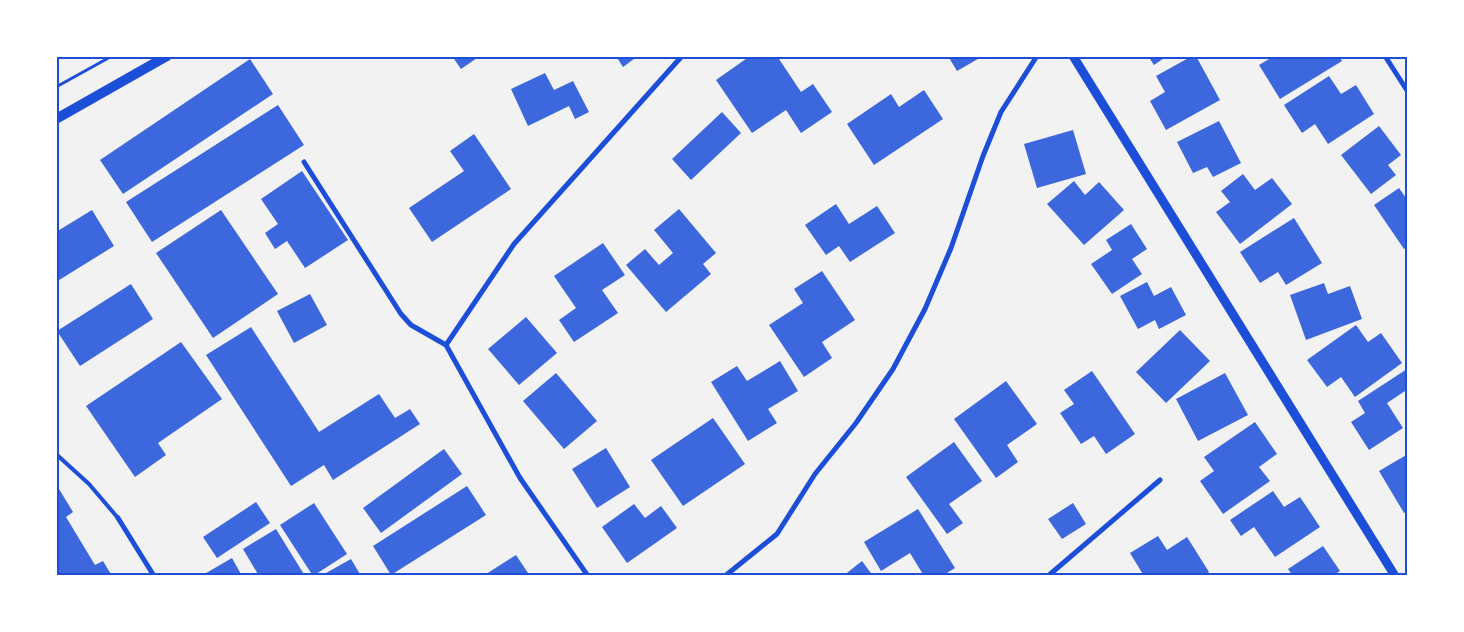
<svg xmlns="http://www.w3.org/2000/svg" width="1464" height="632" font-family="'Titillium Web',sans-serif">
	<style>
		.building { fill: #3d67dc }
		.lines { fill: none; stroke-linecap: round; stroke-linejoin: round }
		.path { stroke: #1d4ed8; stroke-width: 3 }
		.service { stroke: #1d4ed8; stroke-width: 4 }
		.minor { stroke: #1d4ed8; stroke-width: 5 }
		.tertiary { stroke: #1d4ed8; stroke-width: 9 }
		.secondary { stroke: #1d4ed8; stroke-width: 10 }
		.neatline { fill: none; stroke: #1d4ed8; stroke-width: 2 }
	</style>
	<rect width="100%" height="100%" fill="#f2f2f2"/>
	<!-- building -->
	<path class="building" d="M 452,56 L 480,56 L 461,69 Z
		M 616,56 L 638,56 L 623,67 Z
		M 750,56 L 777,56 L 801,92 L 813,84 L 832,112 L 801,133 L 786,110 L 752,133 L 716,80 Z
		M 948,56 L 983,56 L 957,71 Z
		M 1148,56 L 1167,56 L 1154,65 Z
		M 1192,56 L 1196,56 L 1220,100 L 1166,130 L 1150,101 L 1165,92 L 1156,76 Z
		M 1274,56 L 1339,56 L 1342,61 L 1280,99 L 1259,65 Z
		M 250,59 L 273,94 L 123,194 L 100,160 Z
		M 545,73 L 554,90 L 573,81 L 589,112 L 575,119 L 569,106 L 528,126 L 511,89 Z
		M 1329,76 L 1341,94 L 1356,85 L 1374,114 L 1328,144 L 1315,124 L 1302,133 L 1284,105 Z
		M 924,90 L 943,119 L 874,165 L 847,124 L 891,94 L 899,107 Z
		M 278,105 L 304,145 L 152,242 L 126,202 Z
		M 722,112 L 741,133 L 691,180 L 672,159 Z
		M 1219,121 L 1241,163 L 1213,177 L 1207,167 L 1193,173 L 1177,142 Z
		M 1379,126 L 1401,155 L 1388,165 L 1396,175 L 1371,194 L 1341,155 Z
		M 1073,130 L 1086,174 L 1037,188 L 1024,144 Z
		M 474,134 L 511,189 L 432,242 L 409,208 L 464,171 L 450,151 Z
		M 302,171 L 348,240 L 305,268 L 287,241 L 275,249 L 265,233 L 278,224 L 261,199 Z
		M 1243,174 L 1255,190 L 1272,178 L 1292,204 L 1240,244 L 1216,212 L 1230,202 L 1221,191 Z
		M 1074,181 L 1085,195 L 1099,182 L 1124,210 L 1084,245 L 1047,204 Z
		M 1399,188 L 1408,201 L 1408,246 L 1404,249 L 1374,205 Z
		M 836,204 L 849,224 L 877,206 L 895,233 L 850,262 L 839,246 L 826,255 L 805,225 Z
		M 679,209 L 716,253 L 703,264 L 711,274 L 666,312 L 626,265 L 645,249 L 659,265 L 673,253 L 654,230 Z
		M 92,210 L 114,246 L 56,282 L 56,232 Z
		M 221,210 L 278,294 L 213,338 L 156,253 Z
		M 1294,218 L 1322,263 L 1286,285 L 1278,272 L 1260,283 L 1240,252 Z
		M 1131,224 L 1147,249 L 1132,259 L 1142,274 L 1112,294 L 1091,264 L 1112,250 L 1106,240 Z
		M 603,243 L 625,275 L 602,290 L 618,313 L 574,342 L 559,320 L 576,308 L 554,276 Z
		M 822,271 L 855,320 L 822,342 L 832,358 L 804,377 L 769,325 L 803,303 L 794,289 Z
		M 1147,282 L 1154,296 L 1171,287 L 1186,315 L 1159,329 L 1155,320 L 1138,329 L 1120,296 Z
		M 1324,283 L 1328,294 L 1350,286 L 1362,319 L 1306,340 L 1290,295 Z
		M 131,284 L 153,319 L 80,366 L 57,331 Z
		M 310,294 L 327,325 L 294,343 L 277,311 Z
		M 526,317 L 557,353 L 519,385 L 488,349 Z
		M 1356,325 L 1368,342 L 1381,333 L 1402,363 L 1355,397 L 1341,377 L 1327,387 L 1307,360 Z
		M 251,327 L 319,432 L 379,394 L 395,418 L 410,409 L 420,424 L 333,480 L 324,465 L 291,486 L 206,355 Z
		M 1180,330 L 1210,361 L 1166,403 L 1136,372 Z
		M 181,342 L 222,399 L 158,443 L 166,455 L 135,477 L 86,406 Z
		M 780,361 L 798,391 L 768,409 L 777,423 L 748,441 L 711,382 L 737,366 L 747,381 Z
		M 1407,369 L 1408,389 L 1387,403 L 1403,428 L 1369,450 L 1351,422 L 1365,413 L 1358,401 Z
		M 1092,371 L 1135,434 L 1106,454 L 1094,436 L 1081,444 L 1060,413 L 1074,404 L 1064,390 Z
		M 556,373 L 597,421 L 564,449 L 523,401 Z
		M 1225,373 L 1248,415 L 1198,441 L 1176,399 Z
		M 1006,381 L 1037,424 L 1007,445 L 1018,462 L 996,478 L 954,419 Z
		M 713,418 L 745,464 L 683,506 L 651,460 Z
		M 1255,422 L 1277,454 L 1259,467 L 1270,481 L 1223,514 L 1200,481 L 1214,471 L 1204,457 Z
		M 954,442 L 982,481 L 949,504 L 963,523 L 947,534 L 906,477 Z
		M 606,448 L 630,487 L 597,508 L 572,469 Z
		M 444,449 L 462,474 L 381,533 L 363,508 Z
		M 1408,454 L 1408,510 L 1404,513 L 1379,471 Z
		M 56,484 L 73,512 L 66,517 L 95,565 L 103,561 L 112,576 L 56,576 Z
		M 467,486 L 486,515 L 391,575 L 373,546 Z
		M 1273,491 L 1284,507 L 1300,497 L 1320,527 L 1275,557 L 1254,527 L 1241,536 L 1230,520 Z
		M 256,502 L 270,523 L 217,558 L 203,537 Z
		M 314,503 L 347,554 L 313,576 L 280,525 Z
		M 1073,503 L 1086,524 L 1062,539 L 1048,519 Z
		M 634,504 L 645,518 L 661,506 L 677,528 L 627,563 L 602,527 Z
		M 918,509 L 955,568 L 942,576 L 924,576 L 910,553 L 881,571 L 864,542 Z
		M 276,529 L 305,576 L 259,576 L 243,549 Z
		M 1158,536 L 1167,550 L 1187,537 L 1209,572 L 1204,576 L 1144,576 L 1130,553 Z
		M 1323,546 L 1340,571 L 1332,576 L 1293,576 L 1288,569 Z
		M 516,555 L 530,576 L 483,576 Z
		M 232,558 L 242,576 L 201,576 Z
		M 351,559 L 361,576 L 328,576 L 326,573 Z
		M 862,561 L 873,576 L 843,576 Z"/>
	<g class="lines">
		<!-- path -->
		<path class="path" d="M 56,58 L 60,56
			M 56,87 L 112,56"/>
		<!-- service -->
		<path class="service" d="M 56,454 L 89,484 L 118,518"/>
		<!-- minor -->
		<path class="minor" d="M 1385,56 L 1408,92
			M 304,162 L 401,314 L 411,325 L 446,345 L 520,478 L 588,576
			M 446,345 L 514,244 L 682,56
			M 118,518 L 154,576
			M 725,576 L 777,534 L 815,474 L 856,423 L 893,369 L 925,309 L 951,248 L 983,156 L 1001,112 L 1037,56
			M 1048,576 L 1160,480"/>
		<!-- tertiary -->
		<path class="tertiary" d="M 1073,56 L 1395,576"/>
		<!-- secondary -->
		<path class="secondary" d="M 56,119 L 167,56"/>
	</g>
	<!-- border -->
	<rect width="1464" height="632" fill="none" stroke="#ffffff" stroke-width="115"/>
	<rect x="58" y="58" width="1348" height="516" class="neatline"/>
</svg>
